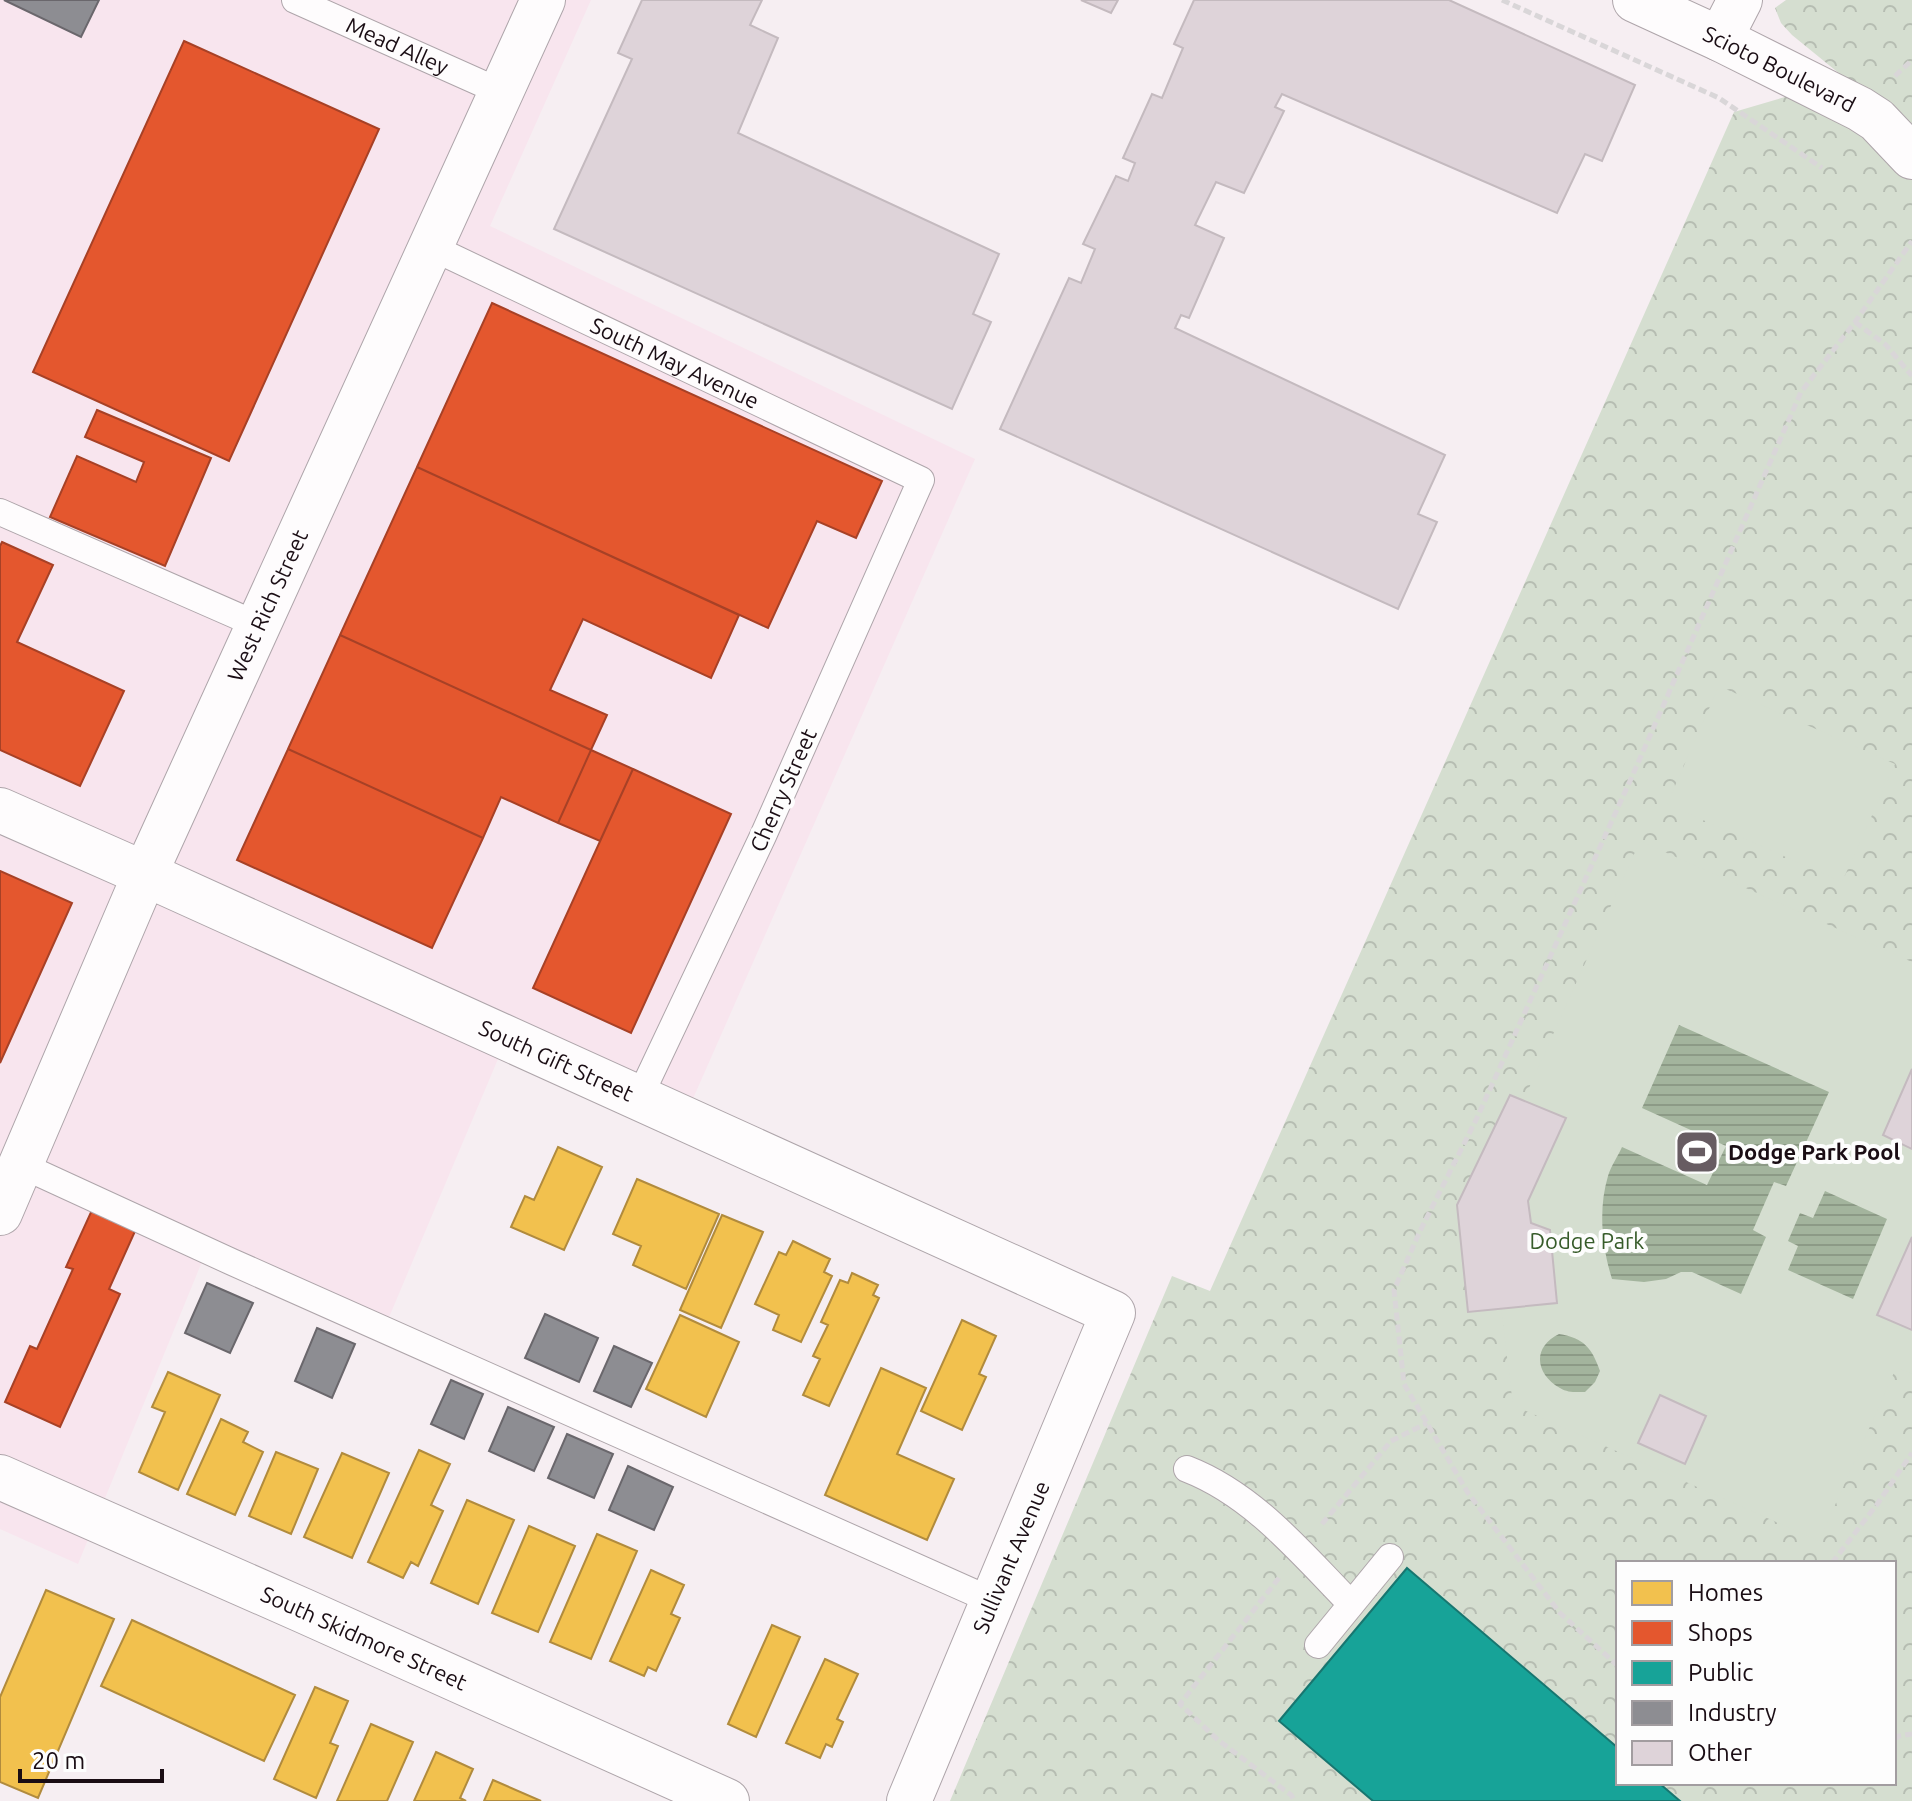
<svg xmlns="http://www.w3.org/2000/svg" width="1912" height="1801" font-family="Ubuntu,sans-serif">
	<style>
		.built { fill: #f8e5ee }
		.forest { fill: url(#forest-crowns); fill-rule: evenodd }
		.garden { fill: #d5ded0 }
		.water { fill: url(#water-rules) }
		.homes { fill: #f2c14e; stroke: #b18b3d; stroke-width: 2 }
		.shops { fill: #e4572e; stroke: #a74126; stroke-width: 2 }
		.public { fill: #17a398; stroke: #187670; stroke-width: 2 }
		.industry { fill: #8d8d92; stroke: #6a676c; stroke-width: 2 }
		.building { fill: #ded3d9; stroke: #c4babf; stroke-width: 2 }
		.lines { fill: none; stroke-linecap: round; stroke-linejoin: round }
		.service-casing { stroke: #aea5aa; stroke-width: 28 }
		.minor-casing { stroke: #aea5aa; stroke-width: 46 }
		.tertiary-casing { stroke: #aea5aa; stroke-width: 46 }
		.primary-casing { stroke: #aea5aa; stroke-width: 46 }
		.path { stroke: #d9d6d8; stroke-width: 5; stroke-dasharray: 8 4; stroke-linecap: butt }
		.service { stroke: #fefcfd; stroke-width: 26 }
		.minor { stroke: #fefcfd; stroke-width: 44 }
		.tertiary { stroke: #fefcfd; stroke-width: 44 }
		.primary { stroke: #fefcfd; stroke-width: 44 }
		.labels { text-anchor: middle; stroke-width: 8; stroke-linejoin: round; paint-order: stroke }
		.street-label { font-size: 22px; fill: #1a0d14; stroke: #fdfdfd }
		.poi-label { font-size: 22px; font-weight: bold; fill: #1a0d14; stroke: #fdfdfd; text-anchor: start }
		.park-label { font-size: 22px; fill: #365b29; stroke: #fdfdfd }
	</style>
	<defs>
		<pattern id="forest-crowns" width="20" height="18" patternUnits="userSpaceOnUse" patternTransform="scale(2)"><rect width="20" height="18" fill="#d5ded0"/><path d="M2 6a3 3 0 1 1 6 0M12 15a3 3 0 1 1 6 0" fill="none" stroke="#b6bdb2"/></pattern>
		<pattern id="water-rules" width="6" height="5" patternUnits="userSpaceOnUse" patternTransform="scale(2)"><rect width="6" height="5" fill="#a3b49d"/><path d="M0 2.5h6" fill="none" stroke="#8c9a86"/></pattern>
	</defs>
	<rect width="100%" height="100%" fill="#f6eef2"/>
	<!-- built -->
	<path class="built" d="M 0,0 L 591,0 L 490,226 L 975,459 L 684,1119 L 506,1040 L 387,1322 L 208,1247 L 78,1564 L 0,1529 Z"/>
	<!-- forest -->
	<path class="forest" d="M 1786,0 L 1912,0 L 1912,1801 L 950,1801 L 1172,1276 L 1210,1291 L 1734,112 L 1846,79 L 1792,35 L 1781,23 L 1775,8 ZM 1618,1563 L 1894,1563 L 1894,1783 L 1618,1783 Z"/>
	<!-- garden -->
	<path class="garden" d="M 1719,686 L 1895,764 L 1842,882 L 1667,804 Z
		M 1640,841 L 1912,962 L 1912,1374 L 1896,1368 L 1819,1541 L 1513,1405 L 1501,1309 L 1468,1312 L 1457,1205 L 1510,1095 L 1524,1099 Z"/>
	<!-- water -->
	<path class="water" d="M 1679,1025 L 1829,1092 L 1786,1186 L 1774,1182 L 1753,1230 L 1766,1237 L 1741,1294 L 1692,1272 L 1681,1272 L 1666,1279 L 1644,1282 L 1612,1279 C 1602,1247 1598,1209 1608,1176 C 1611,1166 1618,1156 1622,1147 L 1707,1185 L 1726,1146 L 1642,1108 Z
		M 1825,1191 L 1887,1219 L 1853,1299 L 1788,1270 L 1798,1246 L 1788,1241 L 1800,1213 L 1813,1218 Z
		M 1559,1334 C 1584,1338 1592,1348 1600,1371 L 1595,1382 L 1585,1392 C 1576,1392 1568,1393 1560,1388 C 1535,1374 1532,1347 1559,1334 Z"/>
	<!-- homes -->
	<path class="homes" d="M 558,1147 L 602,1167 L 564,1250 L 511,1227 L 525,1196 L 534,1200 Z
		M 637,1179 L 719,1214 L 686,1289 L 633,1265 L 641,1246 L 613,1234 Z
		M 722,1215 L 763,1232 L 721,1328 L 680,1310 Z
		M 793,1241 L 830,1259 L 824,1272 L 832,1276 L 801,1342 L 773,1330 L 779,1315 L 755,1304 L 779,1252 L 786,1255 Z
		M 852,1273 L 878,1285 L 873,1295 L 879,1298 L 829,1406 L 803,1395 L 820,1359 L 813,1356 L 828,1325 L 821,1322 L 840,1280 L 848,1283 Z
		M 680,1315 L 739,1342 L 706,1417 L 646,1389 Z
		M 962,1320 L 996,1336 L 979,1374 L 986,1377 L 962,1430 L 921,1411 Z
		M 881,1368 L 926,1388 L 897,1454 L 954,1479 L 927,1540 L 825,1495 Z
		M 168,1372 L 220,1395 L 178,1490 L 139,1472 L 165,1412 L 152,1407 Z
		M 221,1419 L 248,1432 L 243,1442 L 263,1452 L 235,1515 L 187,1494 Z
		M 419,1450 L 450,1464 L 431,1505 L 443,1511 L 418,1566 L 411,1562 L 403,1578 L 368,1562 Z
		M 276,1452 L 318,1469 L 291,1534 L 249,1516 Z
		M 342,1453 L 389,1473 L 352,1558 L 304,1537 Z
		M 467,1500 L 514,1520 L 478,1604 L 431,1583 Z
		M 529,1526 L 575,1546 L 538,1632 L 492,1613 Z
		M 597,1534 L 637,1551 L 591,1659 L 550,1642 Z
		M 651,1570 L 684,1585 L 671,1614 L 680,1618 L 656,1671 L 648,1667 L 644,1676 L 610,1661 Z
		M 46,1590 L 114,1619 L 38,1798 L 0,1782 L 0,1697 Z
		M 132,1620 L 295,1695 L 264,1761 L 101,1686 Z
		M 772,1625 L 800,1637 L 756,1737 L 728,1724 Z
		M 825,1659 L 858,1674 L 837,1719 L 843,1722 L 832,1747 L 826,1744 L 820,1758 L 786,1743 Z
		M 315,1687 L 348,1701 L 330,1743 L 338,1746 L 316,1798 L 274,1779 Z
		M 371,1724 L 413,1742 L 387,1801 L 337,1801 Z
		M 436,1752 L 473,1769 L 460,1798 L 466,1801 L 414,1801 Z
		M 493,1780 L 541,1801 L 484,1801 Z"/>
	<!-- shops -->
	<path class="shops" d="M 184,41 L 379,129 L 229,461 L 33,372 Z
		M 492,303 L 882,481 L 856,538 L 817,521 L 768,628 L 417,467 Z
		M 97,410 L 211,458 L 165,566 L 50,517 L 77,456 L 136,482 L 144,462 L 85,437 Z
		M 417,467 L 739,615 L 711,678 L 583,619 L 550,690 L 607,715 L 591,750 L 340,635 Z
		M 2,542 L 53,565 L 17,642 L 124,691 L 80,786 L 0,750 L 0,546 Z
		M 340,635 L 591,750 L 558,823 L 501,797 L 483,838 L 288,749 Z
		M 288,749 L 483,838 L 432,948 L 237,860 Z
		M 591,750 L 633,769 L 600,841 L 558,823 Z
		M 633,769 L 731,814 L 631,1033 L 533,988 Z
		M 0,871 L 72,903 L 0,1063 Z
		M 92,1210 L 136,1229 L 109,1289 L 120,1294 L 60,1427 L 5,1402 L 30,1346 L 37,1349 L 73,1269 L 66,1267 Z"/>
	<!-- public -->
	<path class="public" d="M 1407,1568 L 1618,1748 L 1618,1783 L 1659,1783 L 1680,1801 L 1373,1801 L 1279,1721 Z"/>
	<!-- industry -->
	<path class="industry" d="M 4,0 L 99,0 L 81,37 Z
		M 207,1283 L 253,1303 L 230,1353 L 185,1333 Z
		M 545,1314 L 598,1338 L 579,1382 L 525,1358 Z
		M 317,1328 L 355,1344 L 332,1398 L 295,1381 Z
		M 614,1346 L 652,1363 L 631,1407 L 594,1391 Z
		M 451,1380 L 483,1394 L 464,1439 L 431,1424 Z
		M 508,1407 L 554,1427 L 534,1471 L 489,1451 Z
		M 567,1434 L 613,1454 L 594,1498 L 548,1478 Z
		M 628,1466 L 673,1487 L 654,1530 L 609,1510 Z"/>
	<!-- building -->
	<path class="building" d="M 642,0 L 762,0 L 750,25 L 778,38 L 738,133 L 999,254 L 973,314 L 991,322 L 952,409 L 554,229 L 632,59 L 618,53 Z
		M 1081,0 L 1118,0 L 1111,13 Z
		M 1194,0 L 1449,0 L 1635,85 L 1602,161 L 1585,154 L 1557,213 L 1282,94 L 1275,107 L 1284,111 L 1244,193 L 1216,182 L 1195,225 L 1224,238 L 1189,318 L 1181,315 L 1175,328 L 1445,455 L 1418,514 L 1437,522 L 1398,609 L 1000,429 L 1069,278 L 1081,283 L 1095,249 L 1083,244 L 1116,176 L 1128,181 L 1135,163 L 1123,158 L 1152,94 L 1162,98 L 1183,48 L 1174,44 Z
		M 1912,1069 L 1912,1149 L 1883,1135 Z
		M 1510,1095 L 1566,1118 L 1528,1201 L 1531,1223 L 1550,1230 L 1557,1303 L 1468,1312 L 1457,1205 Z
		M 1912,1237 L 1912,1330 L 1877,1315 Z
		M 1660,1395 L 1706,1416 L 1685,1464 L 1638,1443 Z"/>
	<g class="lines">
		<!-- service casing -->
		<g class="service-casing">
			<g id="service">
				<path id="s1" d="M 295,0 L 501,92"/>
				<path id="s2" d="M 431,247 L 921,480 L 763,836 L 639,1098"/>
				<path d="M 0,512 L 258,625"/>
				<path d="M 21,1165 L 232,1262 L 993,1601"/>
				<path d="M 1187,1469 C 1254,1495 1302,1554 1351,1604"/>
				<path d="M 1318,1645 L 1390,1557"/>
			</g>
		</g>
		<!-- minor casing -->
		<g class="minor-casing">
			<g id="minor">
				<path id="s3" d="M 1635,0 L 1720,39 L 1860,109 L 1877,120 L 1912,157"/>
				<path d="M 1720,39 L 1740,0"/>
				<path id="s4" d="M 0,1477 L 304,1611 L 727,1801"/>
			</g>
		</g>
		<!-- tertiary casing -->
		<g class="tertiary-casing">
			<g id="tertiary">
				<path id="s5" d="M 0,810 L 145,874 L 1113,1313 L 909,1801"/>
			</g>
		</g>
		<!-- primary casing -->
		<g class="primary-casing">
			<g id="primary">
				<path id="s6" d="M 0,1213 L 145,874 L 543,0"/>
			</g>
		</g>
		<!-- path -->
		<path class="path" d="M 1502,0 L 1719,98 L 1822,168
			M 1895,76 L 1912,60
			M 1855,322 L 1886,345 L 1912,376
			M 1322,1524 L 1391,1441 L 1427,1423
			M 1832,1563 L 1878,1503 L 1912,1453
			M 1279,1578 L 1180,1704 L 1218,1740 L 1291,1795 L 1295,1801
			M 1618,1666 L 1560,1613 L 1468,1493 L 1404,1384 L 1394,1290 L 1420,1231 L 1476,1120 L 1634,772 L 1801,392 L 1855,322 L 1912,241
			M 1894,1739 L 1899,1736 L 1912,1734"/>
		<!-- service -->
		<use href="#service" class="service"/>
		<!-- minor -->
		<use href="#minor" class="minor"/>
		<!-- tertiary -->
		<use href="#tertiary" class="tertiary"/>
		<!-- primary -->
		<use href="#primary" class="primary"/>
	</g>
	<!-- icons -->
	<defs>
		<g id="stadium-square" transform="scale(2.3)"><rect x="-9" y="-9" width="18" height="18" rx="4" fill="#675c62" stroke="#fdfdfd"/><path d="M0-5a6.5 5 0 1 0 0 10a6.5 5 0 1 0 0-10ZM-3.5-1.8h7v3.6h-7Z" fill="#fff"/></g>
	</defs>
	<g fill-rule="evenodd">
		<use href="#stadium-square" x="1697" y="1152"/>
	</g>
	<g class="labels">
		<!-- street labels -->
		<g class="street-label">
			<text dy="8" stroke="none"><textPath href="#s1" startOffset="112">Mead Alley</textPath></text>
			<text dy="8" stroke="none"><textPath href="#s3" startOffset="160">Scioto Boulevard</textPath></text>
			<text dy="8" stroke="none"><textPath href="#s2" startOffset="270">South May Avenue</textPath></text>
			<text dy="8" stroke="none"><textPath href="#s6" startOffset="664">West Rich Street</textPath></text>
			<text transform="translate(783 790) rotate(-66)" y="8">Cherry Street</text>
			<text dy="8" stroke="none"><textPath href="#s5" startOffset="610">South Gift Street</textPath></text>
			<text transform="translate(1011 1557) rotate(-67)" y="8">Sullivant Avenue</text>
			<text dy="8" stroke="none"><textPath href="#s4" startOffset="398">South Skidmore Street</textPath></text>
		</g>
		<!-- poi labels -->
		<g class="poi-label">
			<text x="1728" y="1160">Dodge Park Pool</text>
		</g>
		<!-- park labels -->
		<g class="park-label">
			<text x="1587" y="1249">Dodge Park</text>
		</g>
	</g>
	<!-- legend -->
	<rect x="1616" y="1561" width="280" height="224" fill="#fdfdfd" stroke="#a29da0" stroke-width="2"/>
	<rect x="1632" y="1581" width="40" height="24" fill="#f2c14e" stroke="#a29da0" stroke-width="2"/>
	<text x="1688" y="1601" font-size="24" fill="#1a0d14">Homes</text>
	<rect x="1632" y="1621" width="40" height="24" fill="#e4572e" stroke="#a29da0" stroke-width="2"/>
	<text x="1688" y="1641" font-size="24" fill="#1a0d14">Shops</text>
	<rect x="1632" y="1661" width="40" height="24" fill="#17a398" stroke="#a29da0" stroke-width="2"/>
	<text x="1688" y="1681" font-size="24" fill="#1a0d14">Public</text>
	<rect x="1632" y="1701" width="40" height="24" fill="#8d8d92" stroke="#a29da0" stroke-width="2"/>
	<text x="1688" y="1721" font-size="24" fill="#1a0d14">Industry</text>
	<rect x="1632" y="1741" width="40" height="24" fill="#ded3d9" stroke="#a29da0" stroke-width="2"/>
	<text x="1688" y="1761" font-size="24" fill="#1a0d14">Other</text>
	<!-- scale -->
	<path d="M20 1769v12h142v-12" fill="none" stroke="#1a0d14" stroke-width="4"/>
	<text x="32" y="1769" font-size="24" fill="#1a0d14" stroke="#fdfdfd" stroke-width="6" paint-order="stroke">20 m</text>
</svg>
